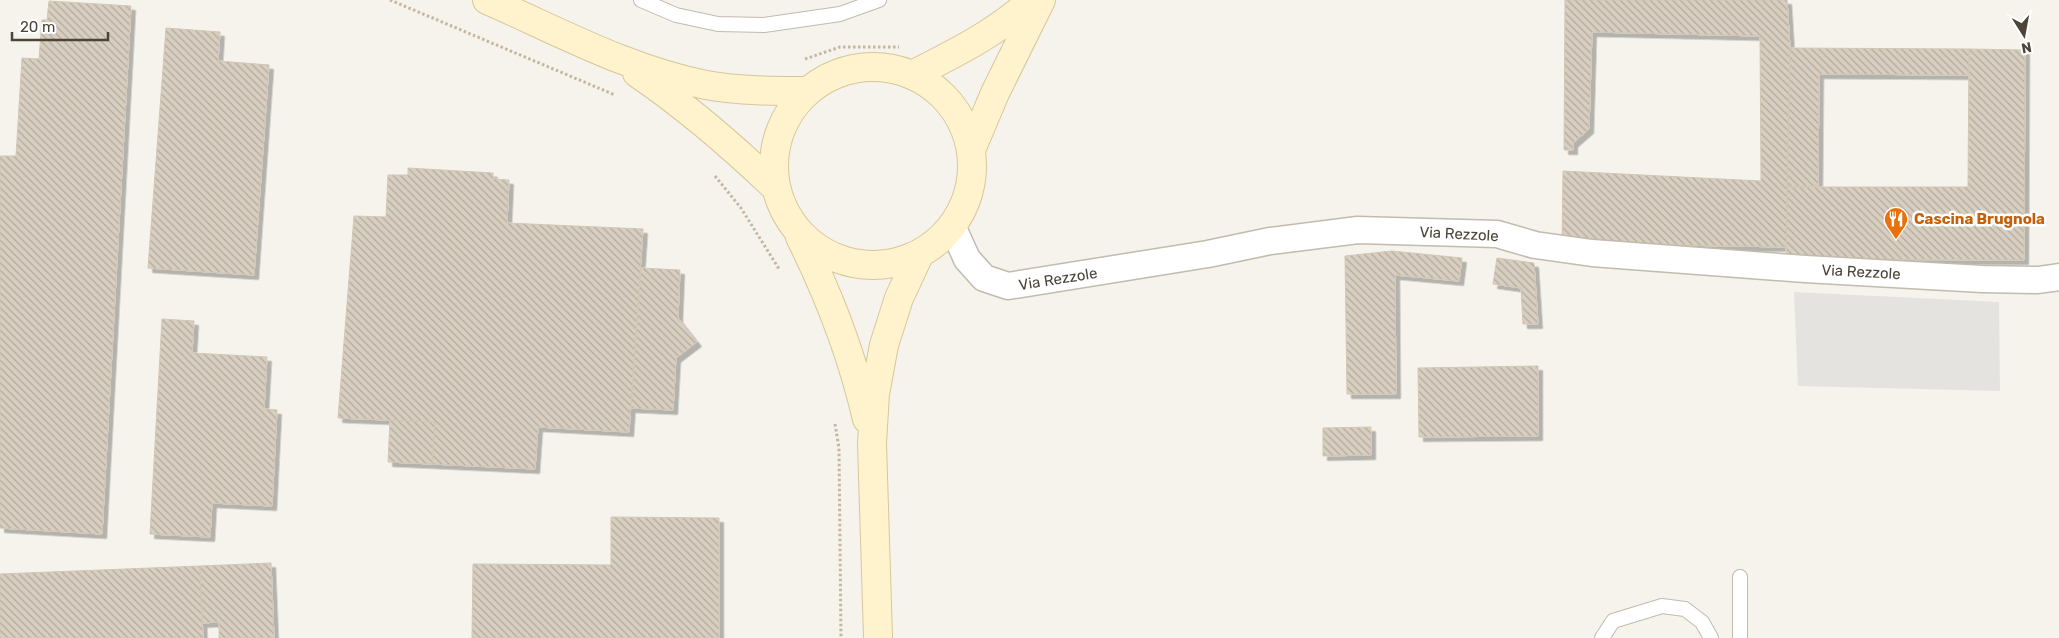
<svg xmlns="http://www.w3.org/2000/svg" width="2059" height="638" font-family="Rubik,sans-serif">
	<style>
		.parking { fill: #e5e3e0 }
		.building { fill: url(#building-back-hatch); stroke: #d3c7b4; filter: url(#shadow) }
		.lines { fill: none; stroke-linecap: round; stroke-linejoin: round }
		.lane-casing { stroke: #c2bbae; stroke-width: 16 }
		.street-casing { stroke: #c2bbae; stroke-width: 29 }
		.secondary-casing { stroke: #d6c79b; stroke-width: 30 }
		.path { stroke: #c4b79f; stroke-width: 3; stroke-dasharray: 2.5 2.5; stroke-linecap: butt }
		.lane { stroke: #fff; stroke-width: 14 }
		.street { stroke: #fff; stroke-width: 26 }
		.secondary { stroke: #fff3cd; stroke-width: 28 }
		.labels { text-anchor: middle; stroke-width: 5; stroke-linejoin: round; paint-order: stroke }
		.food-label { font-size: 15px; font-weight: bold; fill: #c56008; stroke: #fff; text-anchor: start }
		.street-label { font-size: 15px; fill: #4b4439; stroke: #fff }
	</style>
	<defs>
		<pattern id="building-back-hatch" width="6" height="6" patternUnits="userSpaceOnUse" patternTransform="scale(1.25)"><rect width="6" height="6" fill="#d8cfc1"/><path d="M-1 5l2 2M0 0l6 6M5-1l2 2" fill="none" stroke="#b1aa9e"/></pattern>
		<filter id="shadow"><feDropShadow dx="4.5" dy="4.5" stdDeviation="0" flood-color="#0004"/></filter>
	</defs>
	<rect width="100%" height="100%" fill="#f6f3ec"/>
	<!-- parking -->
	<path class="parking" d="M 1794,292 L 1999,302 L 2000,391 L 1798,386 Z"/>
	<!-- building -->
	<path class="building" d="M 1565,0 L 1787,0 L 1790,48 L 1786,247 L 1562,243 L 1563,171 L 1761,181 L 1760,36 L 1592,32 L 1589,129 L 1573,143 L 1573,150 L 1564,150 Z
		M 49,1 L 131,6 L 102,534 L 0,528 L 0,156 L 16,156 L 22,58 L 39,59 L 42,20 L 47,20 Z
		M 166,28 L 220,32 L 218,61 L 269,65 L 254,275 L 148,268 Z
		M 1790,48 L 1969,49 L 1968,75 L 1819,74 L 1818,186 L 1787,187 Z
		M 1969,49 L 2025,50 L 2024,260 L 1786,259 L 1787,187 L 1968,187 Z
		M 408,168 L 493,173 L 493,179 L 509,180 L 507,223 L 643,229 L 629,432 L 538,427 L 535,469 L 432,464 L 435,422 L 338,418 L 354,216 L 386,217 L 388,175 L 408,175 Z
		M 1392,251 L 1462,258 L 1459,281 L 1395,275 L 1396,394 L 1347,394 L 1345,256 Z
		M 1497,258 L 1534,263 L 1538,324 L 1523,324 L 1521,288 L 1493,284 Z
		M 641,268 L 680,270 L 678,318 L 697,342 L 676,358 L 673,410 L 631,408 Z
		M 162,319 L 194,321 L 192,353 L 267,357 L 264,409 L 277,410 L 272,506 L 212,503 L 210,537 L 150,534 Z
		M 1538,366 L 1538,436 L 1419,437 L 1418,368 Z
		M 390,420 L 435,422 L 432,464 L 388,462 Z
		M 1371,427 L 1371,455 L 1323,456 L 1323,428 Z
		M 611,517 L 719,518 L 719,638 L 472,638 L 473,564 L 611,565 Z
		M 271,563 L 274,638 L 219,638 L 219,622 L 202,623 L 200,566 Z
		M 200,566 L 203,638 L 0,638 L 0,574 Z"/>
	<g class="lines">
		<!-- lane casing -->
		<g class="lane-casing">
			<path id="lane" d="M 641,0 L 676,15 L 718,24 L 764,25 L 840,14 L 879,0
				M 1740,577 L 1740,638
				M 1602,638 L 1613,621 L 1662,606 L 1685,609 L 1702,622 L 1711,638"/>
		</g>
		<!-- street casing -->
		<g class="street-casing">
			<path id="street" d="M 952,226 L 967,259 L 984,278 L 1008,286 L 1208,254 L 1270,241 L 1358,230 L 1497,234 L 1535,245 L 1592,253 L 1805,269 L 1982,279 L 2038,280 L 2059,277"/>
		</g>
		<!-- secondary casing -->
		<g class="secondary-casing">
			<path id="secondary" d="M 487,0 C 558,31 629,70 706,85 C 740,91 774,91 808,91
				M774 166a99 99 0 1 1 198 0a99 99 0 1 1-198 0Z
				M 637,73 C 687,107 732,146 776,188
				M 912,75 C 954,54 998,32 1032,0
				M 971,150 L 995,93 L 1041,0
				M 800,237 C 829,295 852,355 867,419
				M 878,638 L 872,443 L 875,394 L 884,345 L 899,298 L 920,253"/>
		</g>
		<!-- path -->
		<path class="path" d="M 390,0 L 615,95
			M 805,59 L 840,47 L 899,47
			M 715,176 L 741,208 L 779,269
			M 835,424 L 839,448 L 841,638"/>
		<!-- lane -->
		<use href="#lane" class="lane"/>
		<!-- street -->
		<use href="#street" class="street"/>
		<!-- secondary -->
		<use href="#secondary" class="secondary"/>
	</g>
	<!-- icons -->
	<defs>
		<g id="restaurant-pin" transform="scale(1.25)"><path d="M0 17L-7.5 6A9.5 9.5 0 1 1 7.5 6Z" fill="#e8710a" stroke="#fff"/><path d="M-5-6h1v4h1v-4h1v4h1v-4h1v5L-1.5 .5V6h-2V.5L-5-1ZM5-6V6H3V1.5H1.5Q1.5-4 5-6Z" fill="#fff"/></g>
	</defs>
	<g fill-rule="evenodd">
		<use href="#restaurant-pin" x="1896" y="219"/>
	</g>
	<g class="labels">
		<!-- food labels -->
		<g class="food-label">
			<text x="1914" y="224">Cascina Brugnola</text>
		</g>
		<!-- street labels -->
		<g class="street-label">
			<text transform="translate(1459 234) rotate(3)" y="5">Via Rezzole</text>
			<text transform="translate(1861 272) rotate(3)" y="5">Via Rezzole</text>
			<text transform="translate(1058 279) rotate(-9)" y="5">Via Rezzole</text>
		</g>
	</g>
	<!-- north arrow -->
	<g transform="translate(2024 35) rotate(169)" stroke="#ffffff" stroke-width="4" paint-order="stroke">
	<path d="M0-4L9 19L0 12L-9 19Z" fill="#4b4439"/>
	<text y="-8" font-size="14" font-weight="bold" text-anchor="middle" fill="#4b4439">N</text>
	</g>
	<!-- scale -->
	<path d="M12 32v8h96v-8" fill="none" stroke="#4b4439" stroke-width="2.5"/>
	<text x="20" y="32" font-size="15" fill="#4b4439" stroke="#ffffff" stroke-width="4" paint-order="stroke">20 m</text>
</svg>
